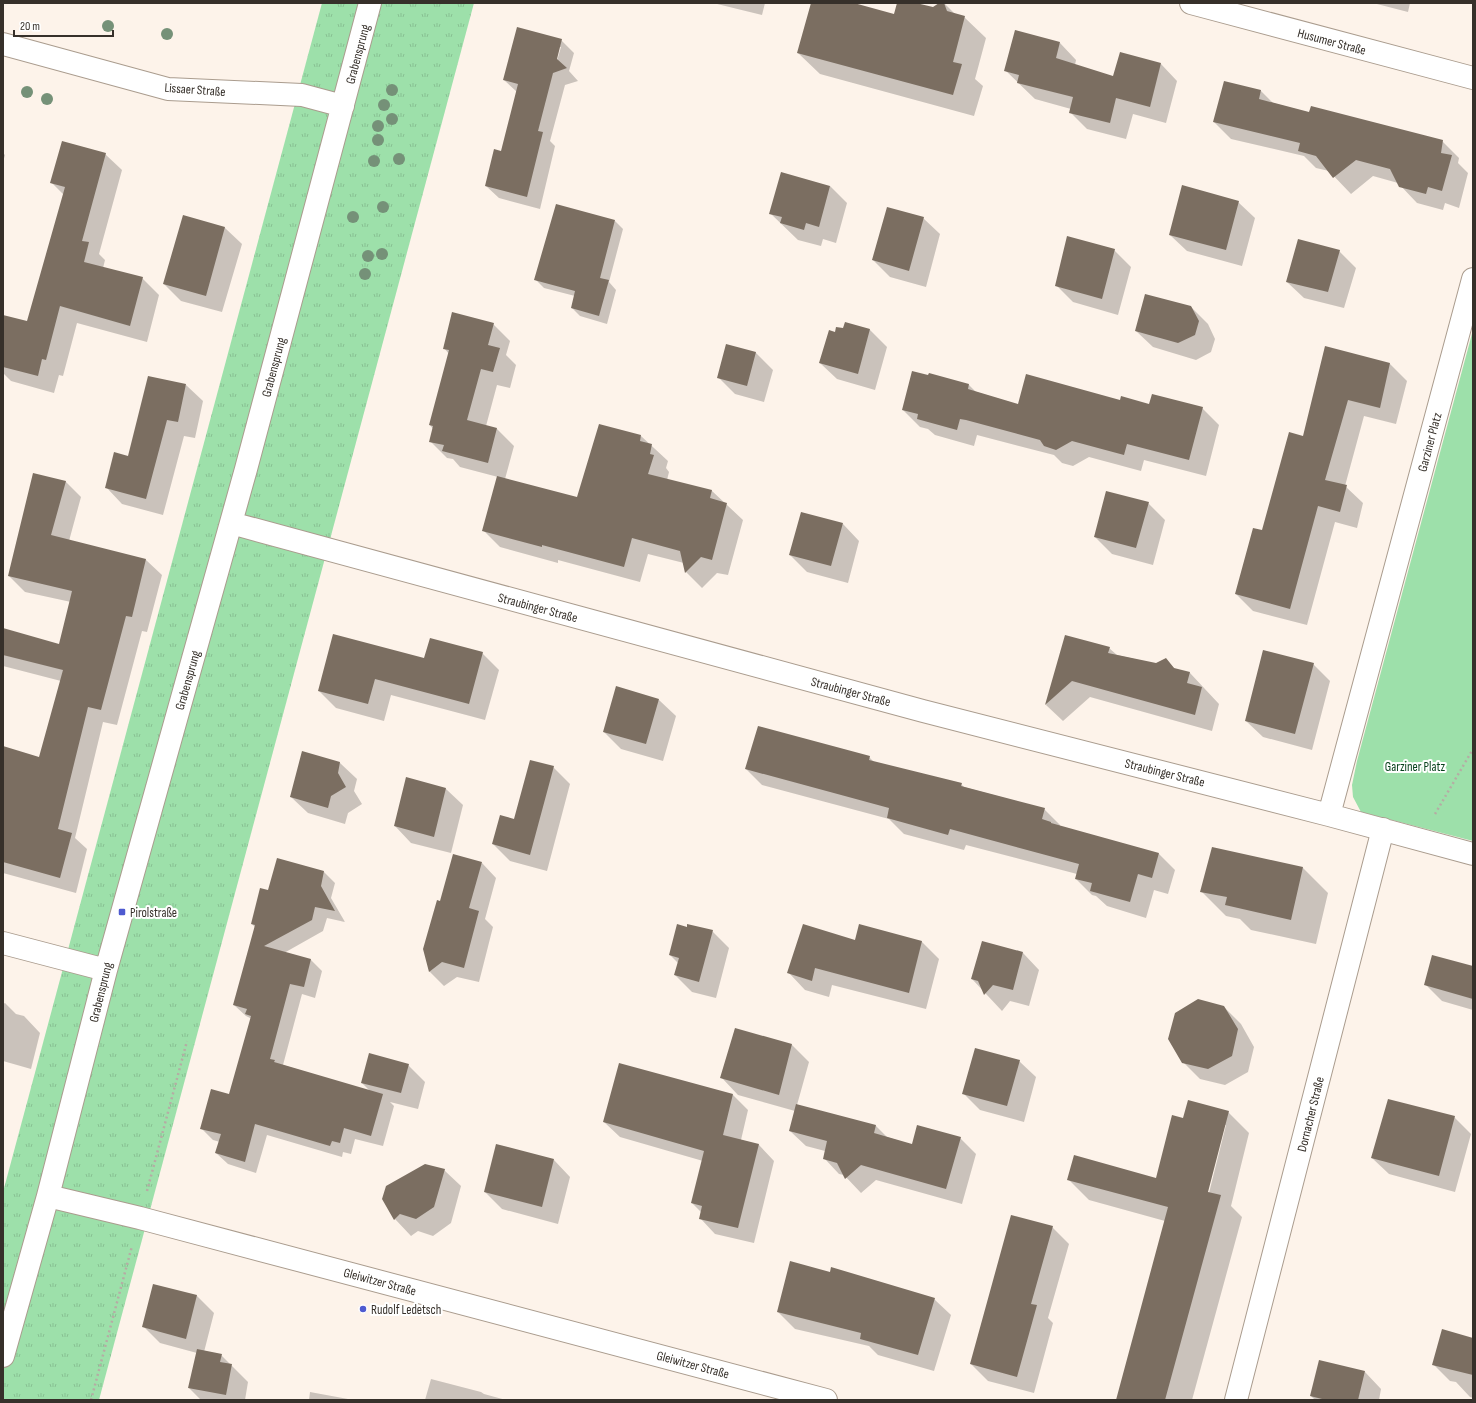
<svg xmlns="http://www.w3.org/2000/svg" width="1476" height="1403" font-family="'Sofia Sans Condensed',sans-serif">
	<style>
		.grass { fill: url(#grass-tufts) }
		.park { fill: #9de0aa }
		.shadow { fill: #0003; fill-rule: evenodd }
		.building { fill: #7b6e61 }
		.lines { fill: none; stroke-linecap: round; stroke-linejoin: round }
		.minor-casing { stroke: #aa9c8e; stroke-width: 24 }
		.path { stroke: #b5aca4; stroke-width: 2.5; stroke-dasharray: 2 3; stroke-linecap: butt }
		.minor { stroke: #fff; stroke-width: 22 }
		.tree { fill: #759178 }
		.poi-dot { fill: #4e5ad0; stroke: #fff; stroke-width: 1.5 }
		.labels { text-anchor: middle; stroke-width: 4; stroke-linejoin: round; paint-order: stroke }
		.street-label { font-size: 13px; fill: #36302a; stroke: #fff }
		.park-label { font-size: 13px; fill: #06411b; stroke: #fff }
		.poi-label { font-size: 13px; fill: #36302a; stroke: #fff; text-anchor: start }
	</style>
	<defs>
		<pattern id="grass-tufts" width="24" height="20" patternUnits="userSpaceOnUse"><rect width="24" height="20" fill="#9de0aa"/><path d="M3 7l-1-3M5 7V3M7 7l1-3M15 17l-1-3M17 17v-4M19 17l1-3" fill="none" stroke="#88c092"/></pattern>
	</defs>
	<rect width="100%" height="100%" fill="#fdf3ea"/>
	<!-- grass -->
	<path class="grass" d="M 322,3 L 474,3 L 99,1400 L 3,1400 L 3,1192 Z"/>
	<!-- park -->
	<path class="park" d="M 1473,330 L 1473,841 L 1361,812 L 1353,797 L 1352,785 L 1357,761 Z"/>
	<!-- shadow -->
	<path class="shadow" d="M 713,3 L 765,3 L 762,15 Z
		M 812,3 L 851,3 L 894,15 L 898,3 L 933,8 L 941,3 L 944,3 L 955,14 L 964,17 L 986,38 L 975,79 L 983,86 L 974,116 L 820,74 L 798,53 Z
		M 1373,3 L 1410,3 L 1408,12 Z
		M 561,40 L 574,53 L 569,71 L 578,81 L 565,85 L 550,141 L 555,146 L 540,209 L 499,198 L 486,186 L 502,152 L 517,92 L 504,80 ZM 559,47 L 561,47 L 556,64 L 554,63 Z
		M 1060,43 L 1076,60 L 1075,65 L 1114,77 L 1161,64 L 1177,81 L 1166,123 L 1133,114 L 1126,139 L 1087,129 L 1070,112 L 1071,109 L 1035,99 L 1005,70 Z
		M 1261,91 L 1273,103 L 1310,113 L 1442,141 L 1459,158 L 1458,163 L 1468,173 L 1459,208 L 1445,203 L 1443,210 L 1417,203 L 1398,183 L 1373,176 L 1351,194 L 1329,171 L 1316,168 L 1304,156 L 1231,139 L 1214,122 Z
		M 3,153 L 5,155 L 3,162 Z
		M 105,154 L 122,170 L 99,254 L 105,260 L 103,268 L 142,278 L 159,295 L 147,342 L 77,323 L 63,376 L 59,375 L 54,393 L 11,381 L 3,373 L 3,324 L 28,322 L 64,195 L 51,182 Z
		M 830,186 L 847,203 L 836,243 L 823,239 L 821,246 L 798,240 L 770,213 Z
		M 1238,202 L 1255,218 L 1242,266 L 1187,251 L 1170,235 Z
		M 184,216 L 225,228 L 242,244 L 222,312 L 181,301 L 164,284 Z
		M 923,218 L 940,234 L 926,287 L 890,277 L 873,260 Z
		M 615,221 L 623,229 L 609,282 L 616,290 L 607,324 L 580,316 L 572,308 L 575,296 L 544,288 L 536,280 Z
		M 1114,250 L 1131,267 L 1118,315 L 1073,302 L 1056,285 Z
		M 1339,251 L 1356,268 L 1344,308 L 1304,298 L 1287,282 Z
		M 1191,307 L 1208,324 L 1215,339 L 1211,352 L 1196,360 L 1153,347 L 1136,331 Z
		M 845,323 L 870,330 L 887,347 L 875,390 L 837,379 L 820,363 L 836,333 L 844,329 Z
		M 493,324 L 510,341 L 506,355 L 516,365 L 510,388 L 497,385 L 486,426 L 497,429 L 514,446 L 505,479 L 577,498 L 641,436 L 668,461 L 666,468 L 669,472 L 667,480 L 712,491 L 743,520 L 728,575 L 717,573 L 702,588 L 686,572 L 684,563 L 648,554 L 640,582 L 558,560 L 558,563 L 500,547 L 484,531 L 498,477 L 460,467 L 453,459 L 447,458 L 430,441 L 433,429 L 430,425 L 449,354 L 444,348 Z
		M 727,345 L 756,353 L 773,370 L 764,402 L 735,394 L 718,377 Z
		M 1325,348 L 1390,364 L 1407,381 L 1396,424 L 1364,416 L 1345,486 L 1363,503 L 1357,528 L 1335,522 L 1307,625 L 1253,611 L 1236,594 L 1304,437 Z
		M 186,385 L 203,401 L 195,438 L 184,436 L 163,515 L 122,504 L 106,487 Z
		M 969,385 L 976,392 L 1019,405 L 1121,402 L 1150,405 L 1202,408 L 1219,425 L 1206,476 L 1144,460 L 1141,471 L 1089,457 L 1073,466 L 1062,463 L 1054,455 L 977,435 L 974,446 L 935,435 L 928,429 L 920,427 L 903,410 Z
		M 65,481 L 81,497 L 69,541 L 146,560 L 162,575 L 147,632 L 142,631 L 117,725 L 103,722 L 75,838 L 87,849 L 76,893 L 3,873 L 3,747 L 40,758 L 61,681 L 3,666 L 3,629 L 60,645 L 71,602 L 25,592 L 9,576 Z
		M 1148,503 L 1165,520 L 1153,565 L 1112,554 L 1095,537 Z
		M 843,524 L 859,541 L 848,583 L 807,572 L 790,555 Z
		M 1066,636 L 1109,648 L 1117,655 L 1156,664 L 1166,659 L 1175,669 L 1190,673 L 1219,704 L 1212,731 L 1090,697 L 1063,721 L 1046,705 Z
		M 482,653 L 499,670 L 485,720 L 391,695 L 384,721 L 336,708 L 319,691 L 425,659 Z
		M 1313,664 L 1330,681 L 1312,750 L 1263,737 L 1246,721 Z
		M 659,700 L 676,716 L 663,761 L 621,749 L 604,732 Z
		M 303,753 L 340,763 L 357,779 L 354,791 L 362,804 L 348,813 L 345,824 L 308,813 L 291,797 Z
		M 869,757 L 874,762 L 961,784 L 964,787 L 1044,809 L 1060,825 L 1060,827 L 1159,854 L 1175,870 L 1168,894 L 1154,890 L 1146,918 L 1107,906 L 1096,896 L 1092,895 L 1076,879 L 1077,874 L 966,845 L 964,850 L 904,834 L 889,819 L 762,785 L 746,769 Z
		M 553,767 L 570,784 L 547,871 L 510,861 L 493,844 L 515,820 Z
		M 407,778 L 446,789 L 463,805 L 451,853 L 411,843 L 395,826 Z
		M 278,859 L 324,872 L 335,883 L 331,898 L 345,922 L 327,918 L 323,931 L 284,953 L 311,960 L 322,971 L 315,998 L 302,994 L 283,1065 L 371,1092 L 362,1083 L 408,1065 L 425,1082 L 418,1109 L 390,1102 L 394,1106 L 383,1146 L 355,1139 L 351,1154 L 343,1152 L 342,1157 L 267,1135 L 256,1173 L 228,1164 L 216,1153 L 220,1142 L 213,1140 L 201,1128 L 230,1095 L 252,1019 L 246,1016 L 234,1005 L 255,927 L 252,924 L 269,891 Z
		M 482,863 L 496,878 L 485,919 L 493,927 L 479,982 L 457,977 L 444,986 L 430,972 L 424,949 L 441,902 Z
		M 1303,868 L 1328,893 L 1316,944 L 1251,930 L 1240,919 L 1226,916 L 1201,891 Z
		M 860,925 L 922,942 L 939,959 L 926,1009 L 832,985 L 829,997 L 805,990 L 789,973 L 855,941 Z
		M 687,928 L 712,931 L 729,948 L 716,998 L 692,992 L 675,975 L 678,963 L 670,955 Z
		M 1023,953 L 1039,970 L 1029,1006 L 1010,1001 L 1002,1011 L 972,979 Z
		M 1473,967 L 1473,1010 L 1442,1001 L 1425,984 Z
		M 5,1003 L 16,1014 L 24,1016 L 40,1033 L 31,1069 L 3,1061 L 3,1004 Z
		M 1224,1007 L 1241,1024 L 1254,1047 L 1248,1072 L 1225,1085 L 1200,1079 L 1183,1062 Z
		M 735,1029 L 792,1045 L 809,1062 L 797,1105 L 876,1126 L 887,1137 L 912,1145 L 960,1138 L 976,1154 L 962,1204 L 876,1180 L 861,1193 L 844,1175 L 839,1174 L 824,1158 L 825,1151 L 806,1146 L 790,1131 L 795,1111 L 738,1095 L 722,1078 Z
		M 1019,1061 L 1036,1077 L 1024,1122 L 980,1110 L 963,1093 Z
		M 733,1095 L 748,1110 L 741,1140 L 759,1145 L 774,1161 L 754,1243 L 715,1234 L 700,1218 L 701,1212 L 692,1203 L 703,1161 L 620,1137 L 604,1122 Z
		M 1228,1112 L 1249,1133 L 1231,1206 L 1242,1217 L 1192,1400 L 1117,1400 L 1165,1221 L 1089,1200 L 1068,1179 L 1157,1179 L 1184,1119 ZM 1224,1125 L 1226,1125 L 1208,1197 L 1206,1196 Z
		M 1454,1117 L 1471,1134 L 1455,1192 L 1389,1174 L 1372,1158 Z
		M 554,1160 L 570,1177 L 558,1224 L 502,1209 L 485,1192 Z
		M 444,1170 L 461,1186 L 451,1223 L 433,1236 L 418,1231 L 411,1236 L 395,1219 Z
		M 1052,1227 L 1069,1244 L 1048,1318 L 1053,1323 L 1034,1393 L 988,1381 L 971,1364 Z
		M 154,1285 L 197,1296 L 214,1313 L 204,1352 L 221,1355 L 248,1382 L 245,1400 L 201,1400 L 189,1388 L 197,1353 L 160,1343 L 144,1327 Z
		M 934,1299 L 951,1315 L 934,1371 L 878,1355 L 869,1346 L 795,1329 L 778,1312 Z
		M 1473,1339 L 1473,1398 L 1470,1397 L 1456,1382 L 1450,1381 L 1433,1364 Z
		M 1365,1372 L 1381,1389 L 1379,1400 L 1315,1400 L 1311,1396 Z
		M 431,1379 L 481,1392 L 484,1394 L 506,1400 L 425,1400 Z
		M 310,1392 L 348,1399 L 348,1400 L 309,1400 Z"/>
	<!-- building -->
	<path class="building" d="M 811,3 L 854,3 L 894,14 L 897,3 L 916,3 L 933,7 L 939,3 L 944,3 L 947,11 L 965,16 L 953,62 L 962,64 L 953,95 L 797,53 Z
		M 517,27 L 562,39 L 557,59 L 567,68 L 553,73 L 538,131 L 543,132 L 527,197 L 485,186 L 494,149 L 501,151 L 518,84 L 503,80 Z
		M 1015,30 L 1060,42 L 1056,58 L 1113,76 L 1120,52 L 1161,63 L 1150,107 L 1116,98 L 1110,123 L 1069,113 L 1073,97 L 1017,83 L 1019,75 L 1004,71 Z
		M 1224,81 L 1261,90 L 1259,99 L 1309,112 L 1311,106 L 1443,140 L 1441,153 L 1452,155 L 1442,191 L 1428,187 L 1426,194 L 1399,187 L 1390,169 L 1356,160 L 1333,178 L 1316,156 L 1298,151 L 1300,143 L 1213,122 Z
		M 62,141 L 106,153 L 82,241 L 89,242 L 84,262 L 143,277 L 130,326 L 60,306 L 46,360 L 42,359 L 38,376 L 3,367 L 3,315 L 27,321 L 65,187 L 50,183 Z
		M 781,172 L 830,186 L 819,227 L 806,223 L 804,230 L 780,223 L 782,217 L 769,214 Z
		M 1182,185 L 1239,201 L 1226,250 L 1169,235 Z
		M 556,204 L 615,220 L 600,278 L 609,280 L 599,316 L 571,308 L 575,291 L 534,280 Z
		M 887,207 L 924,217 L 909,271 L 872,260 Z
		M 183,215 L 225,227 L 206,296 L 163,284 Z
		M 1067,236 L 1115,249 L 1102,299 L 1055,286 Z
		M 1298,239 L 1340,250 L 1328,292 L 1286,282 Z
		M 1145,294 L 1191,306 L 1199,321 L 1195,335 L 1178,343 L 1135,331 Z
		M 452,312 L 494,323 L 488,345 L 500,348 L 493,372 L 481,369 L 467,420 L 497,428 L 488,463 L 442,451 L 444,445 L 429,442 L 433,426 L 429,425 L 449,350 L 443,349 Z
		M 845,322 L 870,329 L 858,374 L 819,363 L 829,330 L 835,332 L 836,327 L 843,328 Z
		M 726,344 L 756,352 L 747,386 L 717,378 Z
		M 1325,346 L 1390,363 L 1380,408 L 1348,400 L 1325,480 L 1347,485 L 1340,512 L 1318,506 L 1290,609 L 1235,594 L 1253,528 L 1262,530 L 1289,432 L 1303,436 Z
		M 912,371 L 928,375 L 929,373 L 969,384 L 968,389 L 1018,404 L 1026,374 L 1120,400 L 1121,396 L 1149,404 L 1152,394 L 1203,407 L 1189,460 L 1127,444 L 1124,455 L 1072,441 L 1056,450 L 1044,446 L 1040,440 L 966,420 L 960,419 L 957,430 L 917,419 L 918,414 L 902,410 Z
		M 148,376 L 186,384 L 178,422 L 167,420 L 146,499 L 105,488 L 114,452 L 128,456 Z
		M 599,424 L 641,435 L 640,441 L 652,444 L 650,454 L 654,455 L 648,474 L 712,490 L 710,498 L 727,503 L 712,560 L 701,557 L 685,573 L 680,551 L 632,538 L 624,567 L 542,545 L 542,547 L 482,531 L 497,476 L 577,497 Z
		M 33,473 L 66,481 L 51,535 L 146,559 L 132,617 L 126,616 L 101,710 L 88,707 L 58,829 L 72,833 L 60,878 L 3,862 L 3,746 L 39,757 L 63,670 L 3,655 L 3,628 L 59,644 L 72,591 L 8,576 Z
		M 1106,491 L 1149,502 L 1136,548 L 1094,537 Z
		M 801,512 L 843,523 L 831,566 L 789,555 Z
		M 333,634 L 424,658 L 430,638 L 483,652 L 469,704 L 375,679 L 368,704 L 318,691 Z
		M 1065,635 L 1110,647 L 1108,653 L 1156,663 L 1166,658 L 1174,668 L 1190,672 L 1187,683 L 1202,687 L 1195,715 L 1072,681 L 1045,705 Z
		M 1263,650 L 1314,663 L 1295,734 L 1245,721 Z
		M 616,686 L 659,699 L 646,744 L 603,732 Z
		M 758,726 L 870,756 L 869,760 L 962,783 L 961,786 L 1045,808 L 1042,819 L 1051,822 L 1051,823 L 1159,853 L 1152,878 L 1138,874 L 1130,902 L 1090,891 L 1092,883 L 1075,879 L 1079,864 L 950,829 L 948,835 L 887,818 L 889,808 L 745,769 Z
		M 302,751 L 340,762 L 338,773 L 346,787 L 331,796 L 328,808 L 290,797 Z
		M 530,760 L 554,766 L 530,855 L 492,844 L 500,815 L 514,819 Z
		M 406,777 L 446,788 L 434,837 L 394,826 Z
		M 1212,847 L 1303,867 L 1291,920 L 1225,905 L 1227,897 L 1200,892 Z
		M 453,854 L 482,862 L 469,908 L 479,911 L 464,968 L 442,962 L 429,972 L 423,949 L 437,900 L 440,901 Z
		M 277,858 L 324,871 L 321,886 L 335,911 L 315,907 L 312,920 L 264,946 L 311,959 L 304,987 L 290,984 L 270,1059 L 275,1060 L 274,1062 L 383,1094 L 371,1136 L 344,1128 L 340,1143 L 332,1141 L 330,1146 L 255,1124 L 245,1162 L 215,1153 L 221,1134 L 200,1129 L 211,1089 L 229,1094 L 251,1016 L 245,1014 L 247,1009 L 233,1005 L 255,925 L 251,924 L 260,888 L 268,890 Z
		M 677,924 L 687,927 L 687,924 L 713,930 L 699,982 L 674,975 L 679,958 L 669,955 Z
		M 803,924 L 855,940 L 859,924 L 922,941 L 909,993 L 815,968 L 812,981 L 787,973 Z
		M 982,941 L 1023,952 L 1013,990 L 993,985 L 984,995 L 978,981 L 971,979 Z
		M 1432,955 L 1473,966 L 1473,999 L 1424,985 Z
		M 1198,999 L 1224,1006 L 1238,1029 L 1232,1056 L 1208,1069 L 1182,1063 L 1168,1039 L 1175,1013 Z
		M 735,1028 L 792,1044 L 779,1095 L 720,1078 Z
		M 975,1048 L 1020,1060 L 1007,1106 L 962,1094 Z
		M 369,1053 L 409,1064 L 401,1093 L 361,1083 Z
		M 619,1063 L 733,1094 L 723,1135 L 759,1144 L 738,1228 L 699,1219 L 702,1206 L 691,1203 L 704,1151 L 603,1122 Z
		M 1388,1099 L 1455,1116 L 1439,1176 L 1371,1158 Z
		M 1188,1100 L 1229,1111 L 1208,1192 L 1221,1195 L 1165,1400 L 1116,1400 L 1168,1207 L 1067,1180 L 1074,1155 L 1156,1178 L 1172,1115 L 1183,1118 Z
		M 796,1104 L 876,1125 L 874,1133 L 912,1144 L 917,1125 L 961,1137 L 946,1189 L 861,1165 L 845,1179 L 837,1163 L 823,1159 L 827,1141 L 789,1131 Z
		M 496,1144 L 554,1159 L 542,1207 L 484,1192 Z
		M 425,1164 L 445,1169 L 434,1207 L 416,1219 L 400,1214 L 394,1220 L 382,1199 L 386,1186 Z
		M 1011,1215 L 1053,1226 L 1031,1304 L 1037,1305 L 1017,1377 L 970,1364 Z
		M 790,1261 L 830,1272 L 831,1267 L 935,1298 L 918,1355 L 860,1339 L 861,1333 L 777,1312 Z
		M 153,1284 L 197,1295 L 186,1339 L 142,1327 Z
		M 1442,1329 L 1473,1338 L 1473,1375 L 1432,1365 Z
		M 197,1349 L 222,1354 L 220,1362 L 232,1364 L 226,1395 L 188,1388 Z
		M 1319,1360 L 1365,1371 L 1358,1400 L 1326,1400 L 1310,1396 Z"/>
	<g class="lines">
		<!-- minor casing -->
		<g class="minor-casing">
			<path id="minor" d="M 1191,3 L 1473,78
				M 3,44 L 168,89 L 302,95 L 343,106
				M 231,523 L 923,711 L 1329,815 L 1473,854
				M 1329,815 L 1473,279
				M 3,943 L 106,970
				M 48,1196 L 140,1218 L 826,1400
				M 3,1356 L 48,1196 L 106,970 L 246,469 L 370,3
				M 1236,1400 L 1383,829"/>
		</g>
		<!-- path -->
		<path class="path" d="M 1435,814 L 1473,749
			M 147,1191 L 187,1041
			M 91,1400 L 132,1246"/>
		<!-- minor -->
		<use href="#minor" class="minor"/>
	</g>
	<!-- trees -->
	<g class="tree">
		<circle cx="108" cy="26" r="6"/>
		<circle cx="167" cy="34" r="6"/>
		<circle cx="392" cy="90" r="6"/>
		<circle cx="27" cy="92" r="6"/>
		<circle cx="47" cy="99" r="6"/>
		<circle cx="384" cy="105" r="6"/>
		<circle cx="392" cy="119" r="6"/>
		<circle cx="378" cy="126" r="6"/>
		<circle cx="378" cy="140" r="6"/>
		<circle cx="399" cy="159" r="6"/>
		<circle cx="374" cy="161" r="6"/>
		<circle cx="383" cy="207" r="6"/>
		<circle cx="353" cy="217" r="6"/>
		<circle cx="382" cy="254" r="6"/>
		<circle cx="368" cy="256" r="6"/>
		<circle cx="365" cy="274" r="6"/>
	</g>
	<!-- markers -->
	<g class="poi-dot">
		<rect x="118" y="908" width="8" height="8" rx="2"/>
		<circle cx="363" cy="1309" r="4"/>
	</g>
	<g class="labels">
		<!-- street labels -->
		<g class="street-label">
			<text transform="translate(1332 41) rotate(15)" y="5">Husumer Straße</text>
			<text transform="translate(357 54) rotate(-75)" y="5">Grabensprung</text>
			<text transform="translate(195 89) rotate(4)" y="5">Lissaer Straße</text>
			<text transform="translate(273 367) rotate(-75)" y="5">Grabensprung</text>
			<text transform="translate(1429 442) rotate(-75)" y="5">Garziner Platz</text>
			<text transform="translate(538 607) rotate(15)" y="5">Straubinger Straße</text>
			<text transform="translate(187 680) rotate(-74)" y="5">Grabensprung</text>
			<text transform="translate(851 691) rotate(15)" y="5">Straubinger Straße</text>
			<text transform="translate(1165 772) rotate(14)" y="5">Straubinger Straße</text>
			<text transform="translate(100 992) rotate(-76)" y="5">Grabensprung</text>
			<text transform="translate(1310 1114) rotate(-76)" y="5">Dornacher Straße</text>
			<text transform="translate(380 1281) rotate(15)" y="5">Gleiwitzer Straße</text>
			<text transform="translate(693 1364) rotate(15)" y="5">Gleiwitzer Straße</text>
		</g>
		<!-- park labels -->
		<g class="park-label">
			<text x="1415" y="771">Garziner Platz</text>
		</g>
		<!-- poi labels -->
		<g class="poi-label">
			<text x="130" y="917">Pirolstraße</text>
			<text x="371" y="1314">Rudolf Ledetsch</text>
		</g>
	</g>
	<!-- border -->
	<rect width="1476" height="1403" fill="none" stroke="#36302a" stroke-width="8"/>
	<!-- scale -->
	<path d="M14 30v6h99v-6" fill="none" stroke="#36302a" stroke-width="2"/>
	<text x="20" y="30" font-size="12" fill="#36302a" stroke="#ffffff" stroke-width="3" paint-order="stroke">20 m</text>
</svg>
